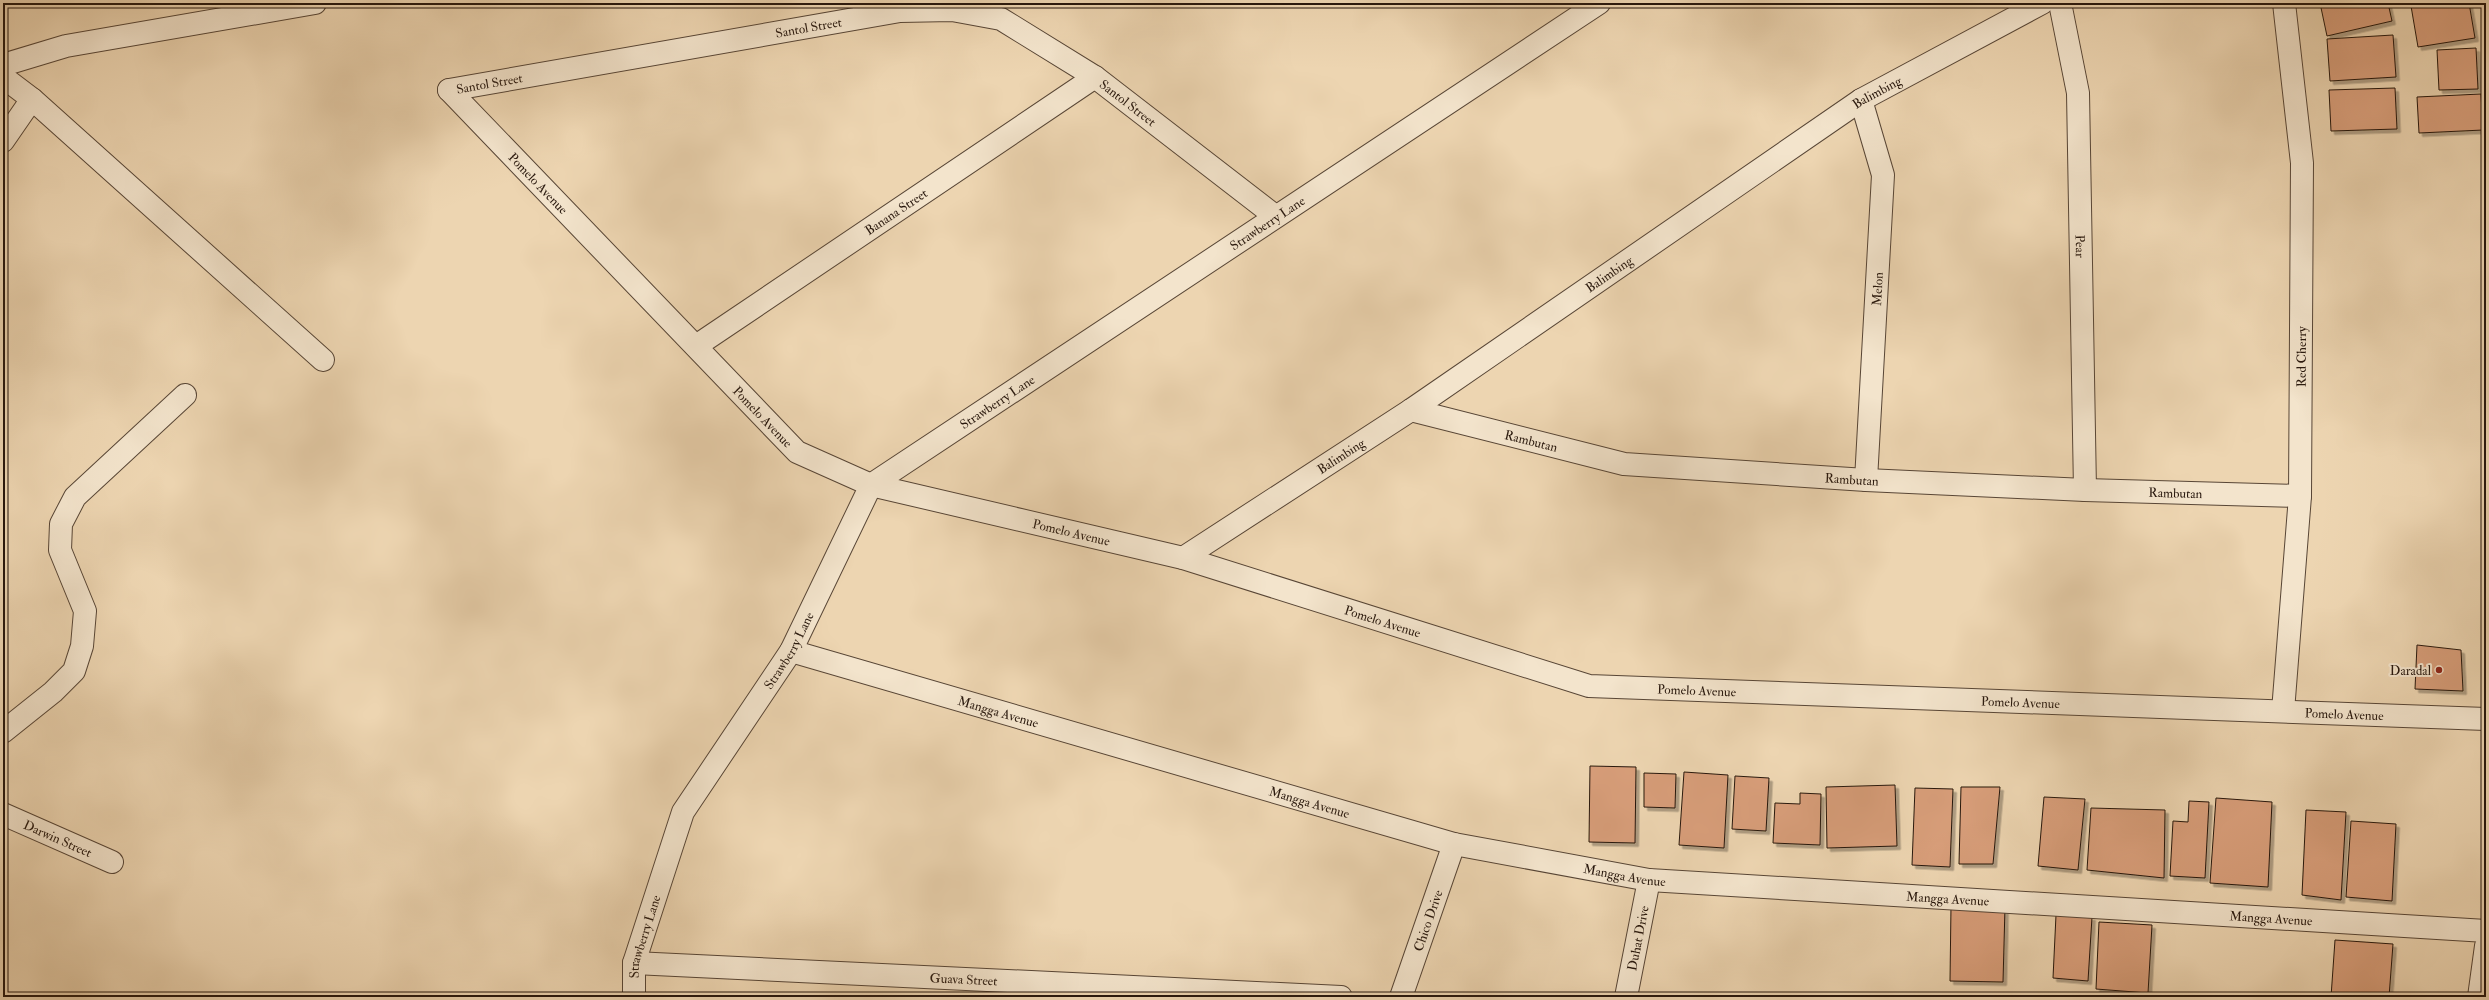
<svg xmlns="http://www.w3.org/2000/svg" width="2489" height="1000" font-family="'IM FELL Double Pica',serif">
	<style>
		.building { fill: #d89e7a; stroke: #27170d; filter: url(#shadow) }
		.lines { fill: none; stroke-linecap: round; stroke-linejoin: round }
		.minor-casing { stroke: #584636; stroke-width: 24 }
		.minor { stroke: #f3e4cc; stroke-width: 22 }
		.poi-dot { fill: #8f2418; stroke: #f3e4cc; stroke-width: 1.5 }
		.labels { text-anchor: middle; stroke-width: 4; stroke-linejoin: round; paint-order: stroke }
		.street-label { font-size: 13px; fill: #27170d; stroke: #f3e4cc }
		.poi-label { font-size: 13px; fill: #27170d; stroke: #f3e4cc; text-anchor: end }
	</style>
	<defs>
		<filter id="shadow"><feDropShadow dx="3.5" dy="3.5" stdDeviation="0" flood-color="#0004"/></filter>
	</defs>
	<rect width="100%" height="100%" fill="#edd5b1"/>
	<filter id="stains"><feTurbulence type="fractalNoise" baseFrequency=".005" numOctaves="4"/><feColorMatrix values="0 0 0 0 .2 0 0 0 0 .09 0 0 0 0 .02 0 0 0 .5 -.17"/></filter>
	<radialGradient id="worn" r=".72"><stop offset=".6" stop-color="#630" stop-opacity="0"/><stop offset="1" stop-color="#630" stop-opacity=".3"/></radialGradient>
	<!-- building -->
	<path class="building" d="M 2320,3 L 2388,3 L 2392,21 L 2327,36 Z
		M 2436,3 L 2469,3 L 2475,38 L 2418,47 L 2411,6 Z
		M 2393,35 L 2396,77 L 2330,81 L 2327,39 Z
		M 2476,48 L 2478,89 L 2439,90 L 2437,50 Z
		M 2395,88 L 2397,129 L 2331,131 L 2329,90 Z
		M 2481,94 L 2483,130 L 2419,133 L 2417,97 Z
		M 2417,645 L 2461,650 L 2463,691 L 2415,689 Z
		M 1590,766 L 1636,767 L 1635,843 L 1589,842 Z
		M 1684,772 L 1728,775 L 1724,848 L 1679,845 Z
		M 1644,773 L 1676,774 L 1675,808 L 1644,807 Z
		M 1735,776 L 1769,778 L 1766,831 L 1732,829 Z
		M 1895,785 L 1897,846 L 1827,848 L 1826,787 Z
		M 1961,787 L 2000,787 L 1993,864 L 1959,864 Z
		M 1915,788 L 1953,789 L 1950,867 L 1912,865 Z
		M 1800,793 L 1821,794 L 1820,845 L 1773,843 L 1775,803 L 1800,804 Z
		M 2044,797 L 2085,799 L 2078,870 L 2038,866 Z
		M 2216,798 L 2272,802 L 2268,887 L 2210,883 Z
		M 2189,801 L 2209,802 L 2205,878 L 2170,876 L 2173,821 L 2188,822 Z
		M 2091,808 L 2165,810 L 2164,878 L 2087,870 Z
		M 2306,810 L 2346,812 L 2341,900 L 2302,895 Z
		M 2351,821 L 2396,824 L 2392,901 L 2346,897 Z
		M 1951,906 L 2005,907 L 2003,982 L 1950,981 Z
		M 2056,915 L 2092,917 L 2088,981 L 2053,978 Z
		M 2099,922 L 2152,925 L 2148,993 L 2096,989 Z
		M 2335,940 L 2393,944 L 2389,997 L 2331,997 Z"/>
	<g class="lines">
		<!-- minor casing -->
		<g class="minor-casing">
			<g id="minor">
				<path id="s1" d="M 2060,3 L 2078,93 L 2085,490"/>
				<path d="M 3,65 L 66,46 L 315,3"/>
				<path d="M 3,77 L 32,99 L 323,360"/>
				<path id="s2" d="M 449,90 L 797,452 L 871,485 L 1183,558 L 1589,686 L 2486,719"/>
				<path id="s3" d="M 449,90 L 900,11 L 952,10 L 1001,19 L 1095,77 L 1275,216"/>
				<path d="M 1861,100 L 1883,175 L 1866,480"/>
				<path d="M 3,141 L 32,99"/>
				<path id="s4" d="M 696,346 L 1095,77"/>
				<path id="s5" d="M 1411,410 L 1624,464 L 1866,480 L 2085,490 L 2300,496"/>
				<path id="s6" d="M 1183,558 L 1411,410 L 1861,100 L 2042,3"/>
				<path id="s7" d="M 791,651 L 1454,844 L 1649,880 L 2486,931"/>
				<path id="s8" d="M 2283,711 L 2300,496 L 2302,163 L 2284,3"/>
				<path d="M 3,732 L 53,692 L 74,671 L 82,646 L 85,611 L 60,550 L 61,524 L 75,497 L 185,395"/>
				<path id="s9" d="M 3,814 L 112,862"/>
				<path id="s10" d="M 634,963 L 1341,997"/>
				<path id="s11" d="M 634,997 L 634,963 L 683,812 L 791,651 L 871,485 L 1599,3"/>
				<path id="s12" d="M 1401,997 L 1454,844"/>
				<path id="s13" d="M 1626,997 L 1649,880"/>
				<path d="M 2479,997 L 2486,946"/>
			</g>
		</g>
		<!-- minor -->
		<use href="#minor" class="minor"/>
	</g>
	<!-- markers -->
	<circle class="poi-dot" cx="2439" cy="670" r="4"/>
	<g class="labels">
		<!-- street labels -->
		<g class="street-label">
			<text dy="5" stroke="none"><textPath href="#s3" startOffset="365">Santol Street</textPath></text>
			<text dy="5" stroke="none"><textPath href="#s3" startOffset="41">Santol Street</textPath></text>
			<text dy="5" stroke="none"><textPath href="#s6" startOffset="836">Balimbing</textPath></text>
			<text dy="5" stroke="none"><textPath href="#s3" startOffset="712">Santol Street</textPath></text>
			<text dy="5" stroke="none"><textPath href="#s2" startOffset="129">Pomelo Avenue</textPath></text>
			<text dy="5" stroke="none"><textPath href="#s4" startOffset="241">Banana Street</textPath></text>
			<text dy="5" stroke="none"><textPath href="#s11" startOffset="1046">Strawberry Lane</textPath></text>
			<text dy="5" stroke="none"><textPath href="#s1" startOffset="245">Pear</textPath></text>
			<text dy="5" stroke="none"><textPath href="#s6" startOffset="512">Balimbing</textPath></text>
			<text transform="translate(1877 289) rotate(-87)" y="5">Melon</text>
			<text dy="5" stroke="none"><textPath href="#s8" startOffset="355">Red Cherry</textPath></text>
			<text dy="5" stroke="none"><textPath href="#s11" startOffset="722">Strawberry Lane</textPath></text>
			<text dy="5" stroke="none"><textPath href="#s2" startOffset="453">Pomelo Avenue</textPath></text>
			<text dy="5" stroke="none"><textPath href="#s5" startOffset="124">Rambutan</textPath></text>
			<text dy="5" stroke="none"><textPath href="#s6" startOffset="188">Balimbing</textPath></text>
			<text dy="5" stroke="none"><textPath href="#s5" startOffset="448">Rambutan</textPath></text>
			<text dy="5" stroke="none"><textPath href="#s5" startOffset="772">Rambutan</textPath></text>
			<text dy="5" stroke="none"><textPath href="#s2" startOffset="789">Pomelo Avenue</textPath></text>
			<text dy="5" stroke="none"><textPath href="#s2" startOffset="1113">Pomelo Avenue</textPath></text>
			<text dy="5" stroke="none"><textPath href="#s11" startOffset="386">Strawberry Lane</textPath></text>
			<text dy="5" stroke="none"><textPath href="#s2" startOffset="1437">Pomelo Avenue</textPath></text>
			<text dy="5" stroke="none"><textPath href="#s2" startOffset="1761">Pomelo Avenue</textPath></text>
			<text dy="5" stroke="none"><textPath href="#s7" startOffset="216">Mangga Avenue</textPath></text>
			<text dy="5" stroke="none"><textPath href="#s2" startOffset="2085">Pomelo Avenue</textPath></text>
			<text dy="5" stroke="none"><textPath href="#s7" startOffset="540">Mangga Avenue</textPath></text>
			<text dy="5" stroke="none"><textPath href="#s9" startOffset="60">Darwin Street</textPath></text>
			<text dy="5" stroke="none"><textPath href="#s7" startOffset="864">Mangga Avenue</textPath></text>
			<text dy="5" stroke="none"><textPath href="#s7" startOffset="1188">Mangga Avenue</textPath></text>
			<text dy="5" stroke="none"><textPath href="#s7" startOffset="1512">Mangga Avenue</textPath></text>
			<text dy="5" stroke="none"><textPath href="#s12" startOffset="81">Chico Drive</textPath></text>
			<text dy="5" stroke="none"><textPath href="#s11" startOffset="62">Strawberry Lane</textPath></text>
			<text dy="5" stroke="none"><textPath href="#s13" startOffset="60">Duhat Drive</textPath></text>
			<text dy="5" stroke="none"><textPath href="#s10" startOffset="330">Guava Street</textPath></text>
		</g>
		<!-- poi labels -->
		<g class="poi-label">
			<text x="2431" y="675">Daradal</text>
		</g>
	</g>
	<!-- margin -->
	<rect width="2489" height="1000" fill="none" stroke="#edd5b1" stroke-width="16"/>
	<rect x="4" y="4" width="2481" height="992" fill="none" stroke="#27170d" stroke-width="2"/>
	<rect x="8" y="8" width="2473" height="984" fill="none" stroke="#27170d"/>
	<rect width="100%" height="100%" filter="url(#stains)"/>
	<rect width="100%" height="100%" fill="url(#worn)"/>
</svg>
